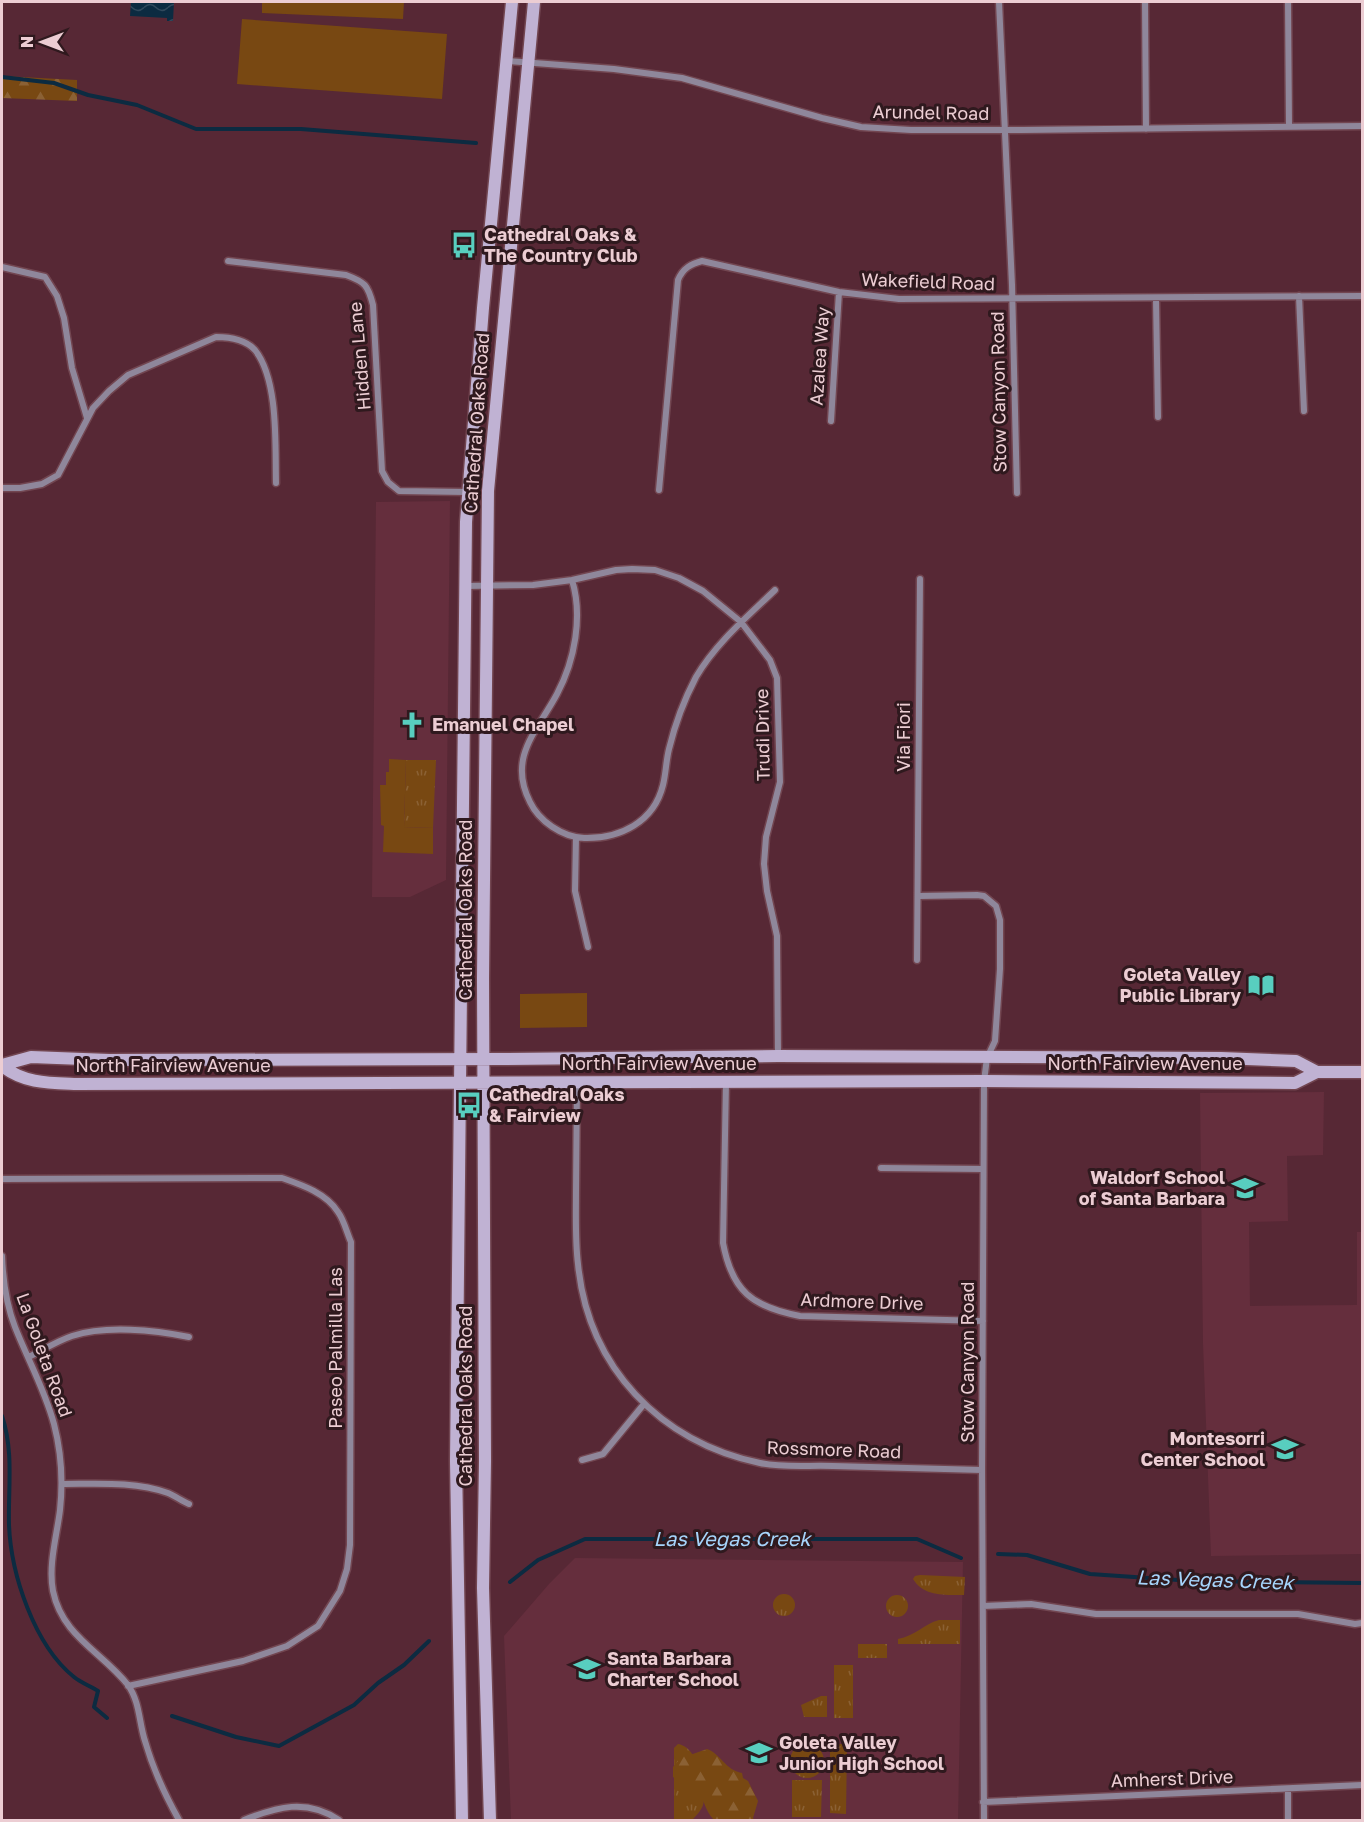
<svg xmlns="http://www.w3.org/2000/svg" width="1364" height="1822" font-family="'Golos Text',sans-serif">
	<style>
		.built { fill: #652e3d }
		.grass { fill: url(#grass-tufts) }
		.forest { fill: url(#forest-firs) }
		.park { fill: #784812 }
		.water { fill: url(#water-waves) }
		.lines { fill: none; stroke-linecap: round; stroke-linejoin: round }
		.stream { stroke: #0c2b41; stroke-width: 4 }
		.street-casing { stroke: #724651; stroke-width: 9 }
		.secondary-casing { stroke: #724651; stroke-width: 15 }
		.street { stroke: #8f879b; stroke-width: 6 }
		.secondary { stroke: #c0b2d3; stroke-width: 12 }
		.labels { text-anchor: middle; stroke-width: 6; stroke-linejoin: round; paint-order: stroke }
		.street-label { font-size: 18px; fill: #eccdd3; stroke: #2f191e }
		.poi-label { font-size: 18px; font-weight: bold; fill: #eccdd3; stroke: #2f191e; text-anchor: start }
		.water-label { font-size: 20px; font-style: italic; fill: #a6d4fb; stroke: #2f191e }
	</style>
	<defs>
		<pattern id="grass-tufts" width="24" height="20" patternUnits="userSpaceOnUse" patternTransform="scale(1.5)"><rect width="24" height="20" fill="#784812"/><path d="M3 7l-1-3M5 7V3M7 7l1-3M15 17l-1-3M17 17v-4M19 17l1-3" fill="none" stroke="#8b6134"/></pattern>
		<pattern id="forest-firs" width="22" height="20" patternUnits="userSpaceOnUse" patternTransform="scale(1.5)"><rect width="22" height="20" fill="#784812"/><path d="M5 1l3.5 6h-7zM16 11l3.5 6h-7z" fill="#8b6134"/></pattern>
		<pattern id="water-waves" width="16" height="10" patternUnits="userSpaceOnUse" patternTransform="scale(1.5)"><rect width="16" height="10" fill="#0c2b41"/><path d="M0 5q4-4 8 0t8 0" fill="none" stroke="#30495c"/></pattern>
	</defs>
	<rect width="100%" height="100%" fill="#572835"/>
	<!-- built -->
	<path class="built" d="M 450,501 L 446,880 L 410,897 L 372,897 L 376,502 Z
		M 1324,1092 L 1323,1155 L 1287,1156 L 1288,1221 L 1249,1222 L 1250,1306 L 1357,1305 L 1357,1232 L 1362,1232 L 1362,1554 L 1211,1556 L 1203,1343 L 1200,1093 Z
		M 575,1558 L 963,1562 L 958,1820 L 511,1820 L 504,1636 L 549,1584 Z"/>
	<!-- grass -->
	<path class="grass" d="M 406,760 L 436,760 L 433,828 L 404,827 Z
		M 920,1575 L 965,1577 L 964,1595 C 946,1595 924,1597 913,1579 L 915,1576 Z
		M773 1605a11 11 0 1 1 22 0a11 11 0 1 1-22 0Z
		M886 1606a11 11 0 1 1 22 0a11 11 0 1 1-22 0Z
		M 939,1620 L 960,1620 L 960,1644 L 898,1644 L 898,1639 C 915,1636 924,1624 939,1620 Z
		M 858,1644 L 887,1644 L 887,1658 L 858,1658 Z
		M 834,1665 L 853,1665 L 853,1718 L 834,1718 Z
		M 821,1696 L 827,1696 L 827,1717 L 804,1717 L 801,1705 Z
		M 678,1744 C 698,1747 708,1788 703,1805 C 701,1811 696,1816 692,1820 L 674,1819 L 674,1748 Z
		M 830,1744 L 847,1744 L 846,1814 L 830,1813 Z
		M790 1761a17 17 0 1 1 34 0a17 17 0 1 1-34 0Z
		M 792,1780 L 822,1780 L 821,1817 L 792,1817 Z"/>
	<!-- forest -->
	<path class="forest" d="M 2,76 L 77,80 L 77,101 L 2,98 Z
		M 707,1749 C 721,1754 725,1770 742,1773 L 743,1778 L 748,1781 L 758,1801 L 753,1818 L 754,1820 L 714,1820 C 704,1810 704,1796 695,1786 L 689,1785 L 685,1779 L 679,1781 L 673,1777 L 673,1767 L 684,1754 L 690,1755 Z"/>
	<!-- park -->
	<path class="park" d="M 262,2 L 404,2 L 403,19 L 262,13 Z
		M 242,19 L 447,34 L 442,99 L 237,84 Z
		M 389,759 L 406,760 L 404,827 L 433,828 L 433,854 L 383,852 L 384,826 L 381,825 L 380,785 L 386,785 L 386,772 L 389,772 Z
		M 587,993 L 587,1027 L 520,1028 L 520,994 Z"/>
	<!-- water -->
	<path class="water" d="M 131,2 L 174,2 L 173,21 L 167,21 L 167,18 L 130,16 Z"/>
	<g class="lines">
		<!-- stream -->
		<path class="stream" d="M 2,77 L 54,83 L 88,95 L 137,105 L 196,129 L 301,129 L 476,143
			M 2,1416 C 14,1452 8,1488 9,1525 C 11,1574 34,1645 74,1677 C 81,1683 91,1686 98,1691 L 94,1707 L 107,1718
			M 998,1554 L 1027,1555 L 1090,1574 L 1193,1581 L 1362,1583
			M 510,1582 L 538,1560 L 585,1539 L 917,1539 L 961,1558
			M 172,1716 L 236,1737 L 279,1746 L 354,1705 L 378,1683 L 404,1665 L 429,1641"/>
		<!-- street casing -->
		<g class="street-casing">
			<path id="street" d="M 999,2 L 1012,285 L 1017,493
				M 1145,2 L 1146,129
				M 1288,2 L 1289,126
				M 507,61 L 614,69 L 682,78 L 822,118 L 861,127 L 911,130 L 1022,130 L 1362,126
				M 228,261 L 346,275 C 365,282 368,285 373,305 L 382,471 L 388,482 L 399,491 L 467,492
				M 2,267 L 45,277 L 57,296 L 64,318 L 72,368 L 87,418
				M 1299,296 L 1304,411
				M 1156,299 L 1158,417
				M 831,421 L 839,292
				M 2,488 L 20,488 L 42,484 L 58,475 L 93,408 L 109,391 L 128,375 L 216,337 C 230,337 245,339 255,350 C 279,380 275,447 276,483
				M 659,490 L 678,280 C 683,268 691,264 702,261 L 839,292 L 899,299 L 1362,296
				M 572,580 C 583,616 575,660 557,694 C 538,730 507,757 530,802 C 539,821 562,837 584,838 C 620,839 654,822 663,785 C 666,773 666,761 669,749 C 675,724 684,700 696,677 C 716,643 747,617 775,590
				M 465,586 L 533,585 L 572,580 L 616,570 L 632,569 L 655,570 L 679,578 L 703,591 L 741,622 L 770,660 L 777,678 L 780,782 L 766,837 L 764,864 L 767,891 L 777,936 L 778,1056
				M 576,837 L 575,891 L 588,947
				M 919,896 L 977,895 L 984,896 L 996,906 L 1000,920 L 1000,969 L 995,1041 L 987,1058 L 984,1081 L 982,1470 L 984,1820
				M 917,960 L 920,579
				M 726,1082 L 723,1243 C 732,1291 752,1307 800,1316 L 983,1321
				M 577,1083 C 577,1119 576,1155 576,1191 C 576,1216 575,1240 578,1264 C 588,1367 660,1442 760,1463 C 783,1468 810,1465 833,1466 C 883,1467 932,1469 982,1470
				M 881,1168 L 983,1169
				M 2,1179 L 282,1178 C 302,1185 326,1193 338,1212 C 344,1220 347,1233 351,1242 L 350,1545 L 347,1569 L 340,1591 L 318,1626 L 287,1646 L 243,1661 L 128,1686
				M 2,1256 C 3,1281 6,1304 15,1327 C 28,1360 45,1390 54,1424 C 61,1451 63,1482 60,1510 C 57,1535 48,1565 53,1591 C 62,1636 102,1652 128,1685 C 140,1702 139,1723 145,1741 C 153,1769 165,1795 179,1820
				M 29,1357 C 43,1350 57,1341 72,1336 C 106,1325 154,1330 189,1337
				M 582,1460 L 603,1454 L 644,1404
				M 62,1484 C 96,1484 135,1481 168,1493 C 175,1496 182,1501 189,1504
				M 983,1606 L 1031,1604 L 1096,1614 L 1298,1614 L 1355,1624 L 1362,1623
				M 1288,1789 L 1288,1820
				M 983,1802 L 1362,1785
				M 244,1820 C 277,1807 306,1798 339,1820"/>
		</g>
		<!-- secondary casing -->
		<g class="secondary-casing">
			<path id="secondary" d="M 2,1065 L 31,1057 L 109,1060 L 501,1059 L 778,1056 L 1221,1058 L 1296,1061 L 1317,1072 L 1362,1072
				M 2,1066 C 24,1083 47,1083 74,1084 L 984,1081 L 1295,1083 L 1317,1072
				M 462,1820 L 456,1461 L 466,522 L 483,308 L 512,2
				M 490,1820 L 483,1588 L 485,1461 L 483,978 L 488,491 L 534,2"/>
		</g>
		<!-- street -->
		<use href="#street" class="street"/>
		<!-- secondary -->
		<use href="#secondary" class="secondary"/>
	</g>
	<!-- icons -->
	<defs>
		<g id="bus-bare" transform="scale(2.07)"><path d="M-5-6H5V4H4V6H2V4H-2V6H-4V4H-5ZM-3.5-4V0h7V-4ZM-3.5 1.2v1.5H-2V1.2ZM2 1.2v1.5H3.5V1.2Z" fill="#58cebf" stroke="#2f191e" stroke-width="2.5" paint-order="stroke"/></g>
		<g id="church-bare" transform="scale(2.07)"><path d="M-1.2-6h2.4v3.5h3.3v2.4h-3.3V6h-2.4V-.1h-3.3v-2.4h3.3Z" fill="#58cebf" stroke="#2f191e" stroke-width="2.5" paint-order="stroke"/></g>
		<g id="library-bare" transform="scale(2.07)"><path d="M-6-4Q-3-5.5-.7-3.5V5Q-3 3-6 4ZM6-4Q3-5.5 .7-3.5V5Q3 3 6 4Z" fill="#58cebf" stroke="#2f191e" stroke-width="2.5" paint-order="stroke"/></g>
		<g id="school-bare" transform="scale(2.07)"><path d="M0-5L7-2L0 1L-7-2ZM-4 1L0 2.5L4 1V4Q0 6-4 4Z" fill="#58cebf" stroke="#2f191e" stroke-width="2.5" paint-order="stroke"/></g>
	</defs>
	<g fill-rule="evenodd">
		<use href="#bus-bare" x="464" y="245"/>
		<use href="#church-bare" x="412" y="725"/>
		<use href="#library-bare" x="1261" y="985"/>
		<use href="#bus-bare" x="469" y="1105"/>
		<use href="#school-bare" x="1245" y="1188"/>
		<use href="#school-bare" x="1285" y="1449"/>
		<use href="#school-bare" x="587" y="1669"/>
		<use href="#school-bare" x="759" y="1753"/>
	</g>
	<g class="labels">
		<!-- street labels -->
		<g class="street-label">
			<text transform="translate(931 113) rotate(1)" y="6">Arundel Road</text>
			<text transform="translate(928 282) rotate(2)" y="6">Wakefield Road</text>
			<text transform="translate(360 356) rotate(-95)" y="6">Hidden Lane</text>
			<text transform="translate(820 356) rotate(-86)" y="6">Azalea Way</text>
			<text transform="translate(999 392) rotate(-91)" y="6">Stow Canyon Road</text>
			<text transform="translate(477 423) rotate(-86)" y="6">Cathedral Oaks Road</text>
			<text transform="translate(763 735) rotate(-91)" y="6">Trudi Drive</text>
			<text transform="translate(904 737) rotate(-90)" y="6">Via Fiori</text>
			<text transform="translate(466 910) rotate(-90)" y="6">Cathedral Oaks Road</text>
			<text x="659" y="1070">North Fairview Avenue</text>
			<text x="1145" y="1070">North Fairview Avenue</text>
			<text x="173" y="1072">North Fairview Avenue</text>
			<text transform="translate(862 1302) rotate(2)" y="6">Ardmore Drive</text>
			<text transform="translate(336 1348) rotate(-90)" y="6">Paseo Palmilla Las</text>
			<text transform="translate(44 1355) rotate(70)" y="6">La Goleta Road</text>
			<text transform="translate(968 1362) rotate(-90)" y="6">Stow Canyon Road</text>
			<text transform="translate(466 1396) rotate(-90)" y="6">Cathedral Oaks Road</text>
			<text transform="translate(834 1450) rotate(2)" y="6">Rossmore Road</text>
			<text transform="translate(1172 1779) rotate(-2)" y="6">Amherst Drive</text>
		</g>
		<!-- poi labels -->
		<g class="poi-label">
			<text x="484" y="241">Cathedral Oaks &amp;<tspan x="484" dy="21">The Country Club</tspan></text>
			<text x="432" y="731">Emanuel Chapel</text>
			<text x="1241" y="981" text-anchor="end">Goleta Valley<tspan x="1241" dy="21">Public Library</tspan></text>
			<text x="489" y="1101">Cathedral Oaks<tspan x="489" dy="21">&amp; Fairview</tspan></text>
			<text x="1225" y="1184" text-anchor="end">Waldorf School<tspan x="1225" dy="21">of Santa Barbara</tspan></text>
			<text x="1265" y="1445" text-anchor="end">Montesorri<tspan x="1265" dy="21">Center School</tspan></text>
			<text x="607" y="1665">Santa Barbara<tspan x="607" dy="21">Charter School</tspan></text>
			<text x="779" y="1749">Goleta Valley<tspan x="779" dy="21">Junior High School</tspan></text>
		</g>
		<!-- water labels -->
		<g class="water-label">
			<text x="732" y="1546">Las Vegas Creek</text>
			<text transform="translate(1215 1580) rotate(2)" y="7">Las Vegas Creek</text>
		</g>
	</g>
	<!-- border -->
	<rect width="1364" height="1822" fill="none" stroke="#eccdd3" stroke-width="6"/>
	<!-- north arrow -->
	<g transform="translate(42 42) rotate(270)" stroke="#2f191e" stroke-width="4.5" paint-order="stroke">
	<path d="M0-4.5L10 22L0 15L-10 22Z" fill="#eccdd3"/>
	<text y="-9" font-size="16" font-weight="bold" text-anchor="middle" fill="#eccdd3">N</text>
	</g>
</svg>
